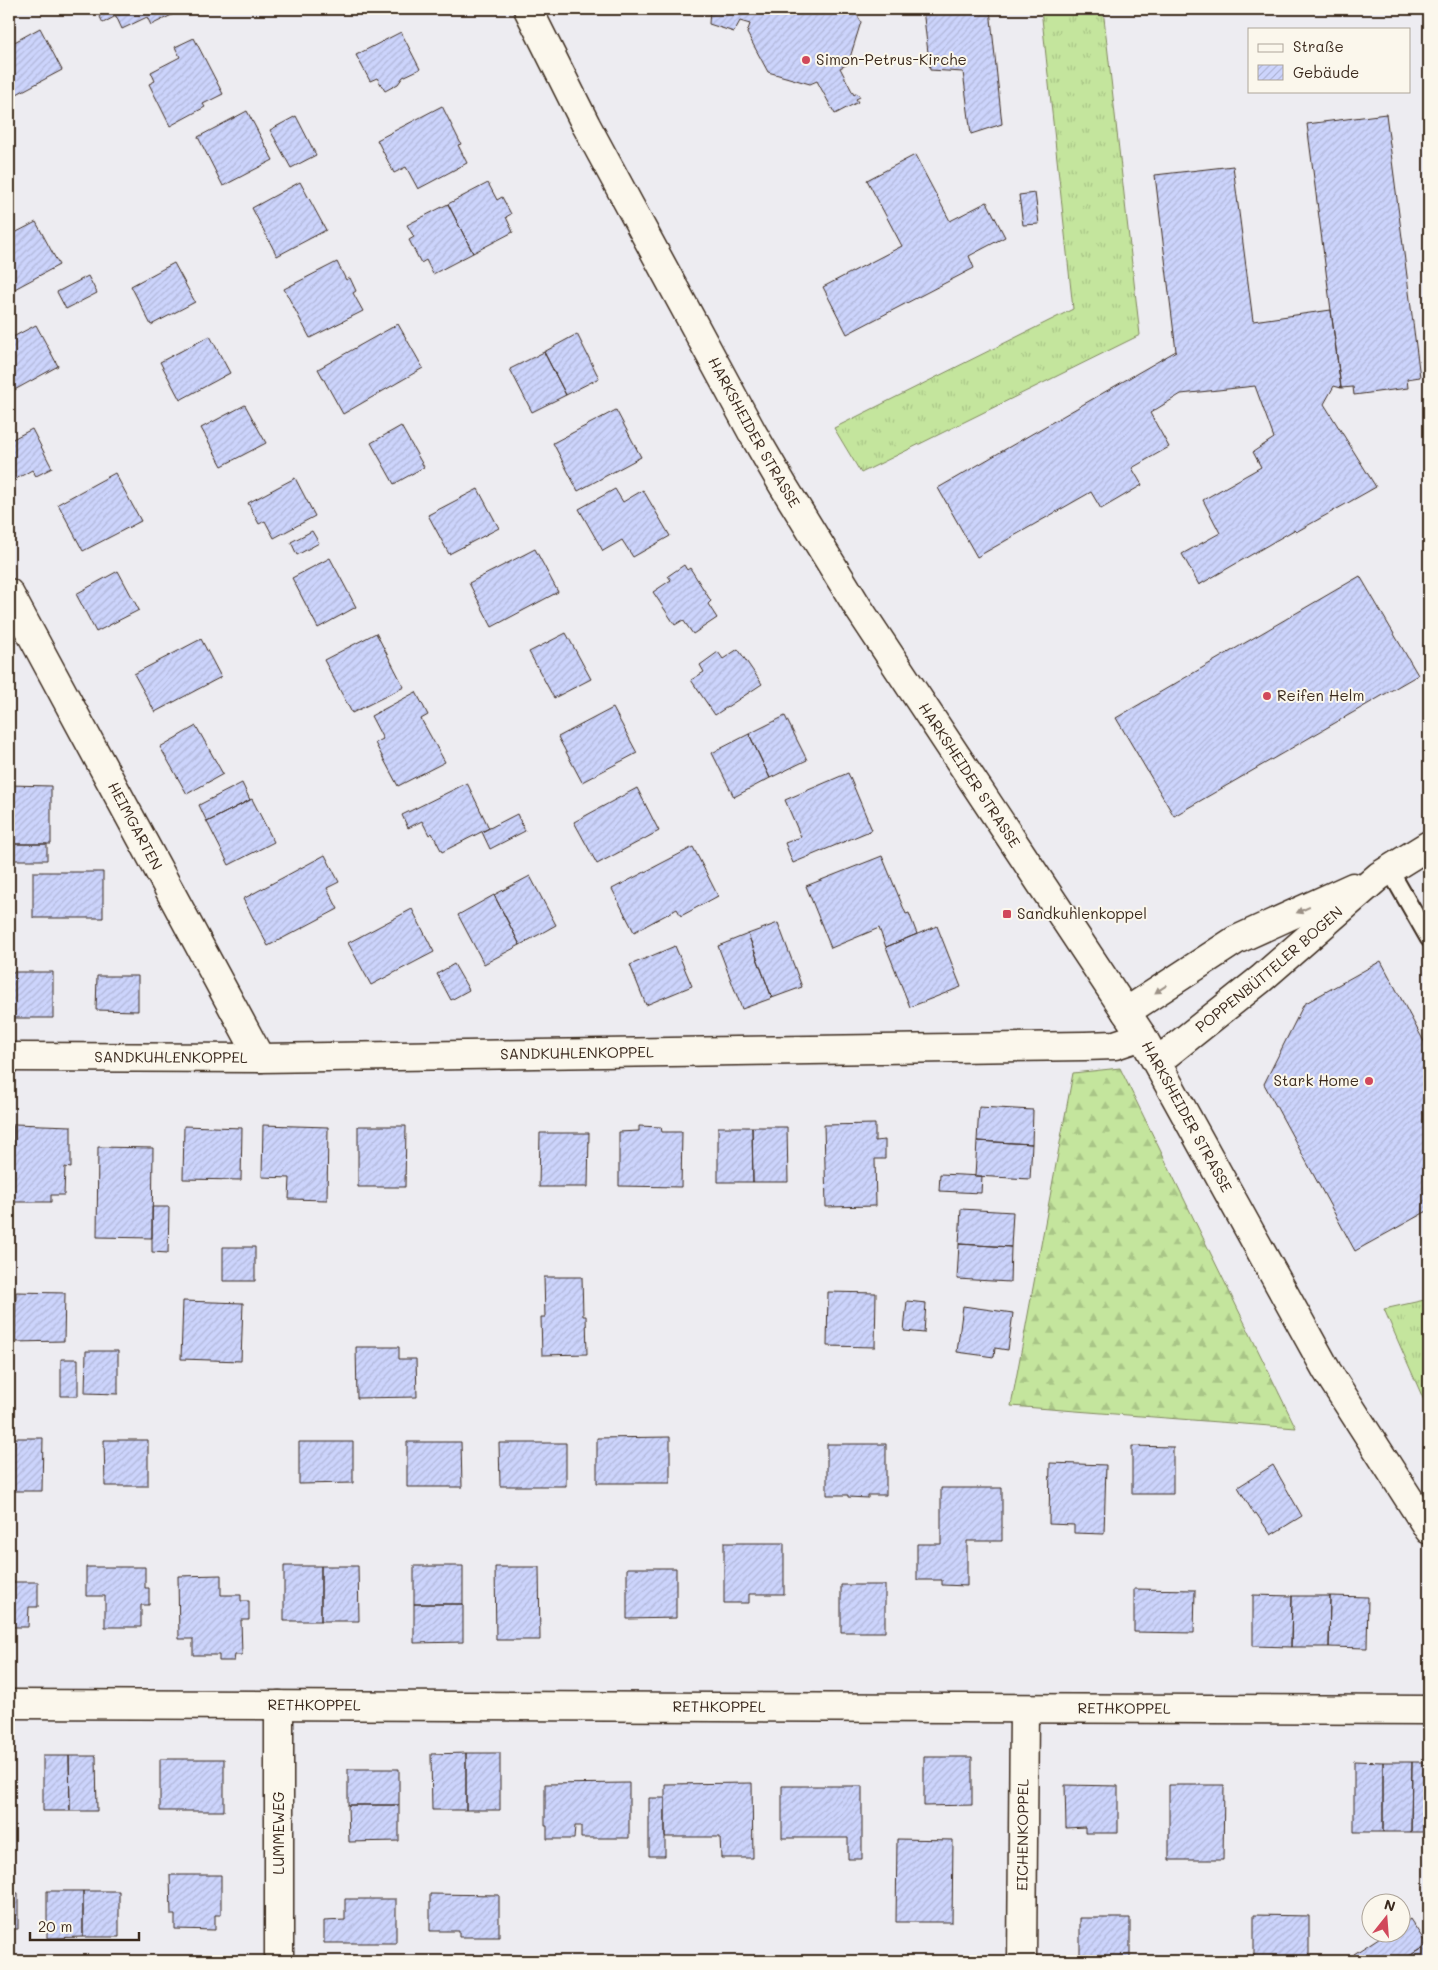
<svg xmlns="http://www.w3.org/2000/svg" width="1438" height="1970" font-family="Mali,sans-serif">
	<style>
		.grass { fill: url(#grass-tufts); stroke: #80885e }
		.forest { fill: url(#forest-firs); stroke: #80885e }
		.building { fill: url(#building-hatch); stroke: #3b2a1e }
		.lines { fill: none; stroke-linecap: round; stroke-linejoin: round }
		.service-casing { stroke: #3b2a1e; stroke-width: 20 }
		.minor-casing { stroke: #3b2a1e; stroke-width: 31 }
		.secondary-casing { stroke: #3b2a1e; stroke-width: 31 }
		.service { stroke: #fbf7ec; stroke-width: 16 }
		.minor { stroke: #fbf7ec; stroke-width: 28 }
		.secondary { stroke: #fbf7ec; stroke-width: 28 }
		.oneway { fill: #9b9085 }
		.poi-dot { fill: #d1495b; stroke: #fbf7ec; stroke-width: 2 }
		.labels { text-anchor: middle; stroke-width: 4; stroke-linejoin: round; paint-order: stroke }
		.poi-label { font-size: 15px; fill: #3b2a1e; stroke: #fbf7ec; text-anchor: start }
		.street-label { font-size: 15px; fill: #3b2a1e; stroke: #fbf7ec }
	</style>
	<defs>
		<pattern id="grass-tufts" width="24" height="20" patternUnits="userSpaceOnUse" patternTransform="scale(1.25)"><rect width="24" height="20" fill="#c4e59d"/><path d="M3 7l-1-3M5 7V3M7 7l1-3M15 17l-1-3M17 17v-4M19 17l1-3" fill="none" stroke="#a9c587"/></pattern>
		<pattern id="forest-firs" width="22" height="20" patternUnits="userSpaceOnUse" patternTransform="scale(1.25)"><rect width="22" height="20" fill="#c4e59d"/><path d="M5 1l3.5 6h-7zM16 11l3.5 6h-7z" fill="#a9c587"/></pattern>
		<pattern id="building-hatch" width="6" height="6" patternUnits="userSpaceOnUse" patternTransform="scale(1.25)"><rect width="6" height="6" fill="#ccd4fc"/><path d="M-1 1l2-2M0 6l6-6M5 7l2-2" fill="none" stroke="#b0b6d8"/></pattern>
	</defs>
	<rect width="100%" height="100%" fill="#edecf1"/>
	<filter id="ink" filterUnits="userSpaceOnUse"><feTurbulence type="fractalNoise" baseFrequency=".02" numOctaves="2"/><feDisplacementMap in="SourceGraphic" scale="10" xChannelSelector="R" yChannelSelector="G"/><feConvolveMatrix kernelMatrix="1 2 1 2 8 2 1 2 1" color-interpolation-filters="sRGB"/></filter>
	<g filter="url(#ink)">
		<!-- grass -->
		<path class="grass" d="M 1041,9 L 1103,9 L 1140,335 L 861,473 L 834,428 L 1073,309 Z
			M 1429,1299 L 1429,1412 L 1384,1309 Z"/>
		<!-- forest -->
		<path class="forest" d="M 1120,1068 L 1296,1428 L 1011,1406 L 1073,1073 Z"/>
		<!-- building -->
		<path class="building" d="M 96,9 L 179,9 L 180,11 L 151,25 L 147,17 L 122,29 L 116,16 L 103,23 Z
			M 710,9 L 854,9 L 861,22 L 848,64 L 840,68 L 854,95 L 857,93 L 860,97 L 856,99 L 858,102 L 835,114 L 817,81 L 810,84 L 768,72 L 747,33 L 750,24 L 740,21 L 734,32 L 709,24 Z
			M 923,9 L 990,9 L 1002,124 L 971,134 L 963,72 L 930,70 Z
			M 40,28 L 62,70 L 15,95 L 9,82 L 9,45 Z
			M 401,32 L 420,69 L 403,77 L 398,84 L 385,91 L 377,78 L 370,81 L 356,55 Z
			M 194,38 L 223,94 L 203,104 L 205,107 L 170,126 L 149,84 L 155,81 L 151,72 L 180,57 L 175,47 Z
			M 442,106 L 461,144 L 458,145 L 467,163 L 418,189 L 406,167 L 394,173 L 377,140 Z
			M 247,111 L 273,160 L 223,186 L 198,137 Z
			M 1386,114 L 1420,377 L 1407,379 L 1408,388 L 1354,395 L 1353,387 L 1341,388 L 1307,124 Z
			M 296,116 L 316,155 L 291,168 L 270,130 Z
			M 915,155 L 950,221 L 987,202 L 1005,237 L 969,256 L 974,268 L 847,334 L 823,287 L 902,246 L 867,180 Z
			M 1233,166 L 1253,321 L 1331,310 L 1341,388 L 1334,386 L 1324,404 L 1376,487 L 1296,532 L 1294,530 L 1199,585 L 1182,554 L 1220,533 L 1203,500 L 1261,467 L 1253,452 L 1274,438 L 1255,386 L 1181,394 L 1150,413 L 1169,447 L 1132,468 L 1142,485 L 1101,509 L 1091,492 L 977,557 L 938,488 L 1176,351 L 1155,175 Z
			M 300,182 L 326,230 L 277,256 L 252,208 Z
			M 488,183 L 497,200 L 502,197 L 511,214 L 506,217 L 513,232 L 473,253 L 448,204 Z
			M 1035,193 L 1039,224 L 1023,225 L 1019,195 Z
			M 448,204 L 473,253 L 433,274 L 426,260 L 421,263 L 409,240 L 414,237 L 407,225 Z
			M 36,222 L 59,265 L 9,292 L 9,236 Z
			M 337,262 L 346,280 L 350,278 L 356,291 L 353,293 L 363,311 L 310,338 L 284,289 Z
			M 174,263 L 195,302 L 151,325 L 131,286 Z
			M 88,276 L 97,293 L 66,309 L 57,292 Z
			M 398,324 L 423,368 L 343,414 L 318,369 Z
			M 36,325 L 58,366 L 9,393 L 9,339 Z
			M 577,334 L 599,378 L 566,395 L 544,352 Z
			M 210,336 L 230,373 L 180,400 L 160,362 Z
			M 544,352 L 566,395 L 532,412 L 510,369 Z
			M 245,405 L 266,443 L 222,466 L 201,428 Z
			M 616,410 L 641,457 L 578,491 L 553,443 Z
			M 401,426 L 424,467 L 394,484 L 371,443 Z
			M 32,429 L 52,468 L 36,476 L 32,470 L 14,480 L 9,470 L 9,441 Z
			M 115,473 L 141,521 L 83,551 L 58,504 Z
			M 295,478 L 315,516 L 274,538 L 265,521 L 259,524 L 248,503 Z
			M 478,489 L 499,528 L 449,554 L 428,515 Z
			M 615,489 L 623,502 L 643,490 L 670,536 L 633,557 L 622,540 L 603,551 L 579,509 Z
			M 312,531 L 319,543 L 297,555 L 291,542 Z
			M 535,549 L 558,592 L 492,627 L 469,583 Z
			M 330,558 L 356,607 L 318,628 L 292,578 Z
			M 684,565 L 687,570 L 690,568 L 711,601 L 708,604 L 717,618 L 693,634 L 683,620 L 675,625 L 653,592 L 671,580 L 668,576 Z
			M 118,571 L 139,610 L 96,632 L 76,594 Z
			M 1360,576 L 1418,675 L 1174,816 L 1116,718 Z
			M 376,633 L 404,687 L 352,713 L 324,660 Z
			M 566,633 L 591,679 L 554,698 L 529,652 Z
			M 201,639 L 221,677 L 155,712 L 134,674 Z
			M 738,649 L 762,684 L 715,715 L 691,680 L 704,672 L 700,665 L 718,652 L 723,659 Z
			M 416,692 L 428,715 L 421,719 L 445,762 L 398,786 L 375,743 L 383,739 L 371,716 Z
			M 613,708 L 637,753 L 582,782 L 558,737 Z
			M 785,716 L 807,760 L 770,778 L 749,734 Z
			M 196,726 L 223,774 L 187,794 L 160,747 Z
			M 749,734 L 770,778 L 734,797 L 712,753 Z
			M 848,773 L 872,830 L 793,863 L 785,843 L 801,837 L 785,800 Z
			M 242,783 L 250,800 L 207,822 L 199,805 Z
			M 467,783 L 489,828 L 442,852 L 432,833 L 429,835 L 422,821 L 408,828 L 402,815 Z
			M 9,785 L 51,786 L 51,844 L 9,844 Z
			M 637,788 L 659,831 L 597,864 L 574,822 Z
			M 252,799 L 274,842 L 229,865 L 207,822 Z
			M 517,814 L 525,831 L 490,849 L 482,832 Z
			M 9,844 L 47,844 L 47,860 L 9,860 Z
			M 693,847 L 718,896 L 681,916 L 677,909 L 634,932 L 612,889 Z
			M 325,855 L 339,882 L 327,888 L 338,909 L 268,946 L 243,899 Z
			M 882,856 L 906,914 L 909,913 L 917,934 L 886,947 L 879,928 L 831,948 L 806,886 Z
			M 33,872 L 103,872 L 103,918 L 33,918 Z
			M 530,876 L 556,925 L 520,945 L 494,895 Z
			M 494,895 L 520,945 L 484,964 L 458,915 Z
			M 412,909 L 434,952 L 371,985 L 348,943 Z
			M 778,923 L 802,987 L 772,998 L 748,934 Z
			M 937,926 L 961,987 L 910,1007 L 886,947 Z
			M 748,934 L 772,998 L 742,1009 L 718,946 Z
			M 675,946 L 692,986 L 646,1005 L 630,965 Z
			M 1381,961 L 1429,1051 L 1429,1210 L 1355,1251 L 1264,1084 L 1304,1004 Z
			M 454,964 L 469,990 L 451,1000 L 437,974 Z
			M 9,972 L 53,972 L 53,1018 L 9,1018 Z
			M 97,976 L 138,976 L 138,1011 L 96,1010 Z
			M 979,1107 L 1033,1110 L 1032,1144 L 977,1141 Z
			M 14,1124 L 71,1126 L 71,1168 L 65,1167 L 64,1195 L 51,1195 L 51,1202 L 13,1202 Z
			M 875,1124 L 875,1141 L 885,1140 L 885,1159 L 875,1159 L 876,1206 L 826,1207 L 824,1125 Z
			M 263,1125 L 328,1127 L 327,1200 L 289,1199 L 290,1178 L 262,1177 Z
			M 9,1126 L 13,1126 L 13,1168 L 9,1168 Z
			M 184,1126 L 242,1128 L 241,1180 L 183,1179 Z
			M 358,1126 L 406,1126 L 405,1187 L 358,1187 Z
			M 639,1126 L 661,1127 L 662,1132 L 682,1132 L 681,1187 L 619,1186 L 619,1132 L 639,1131 Z
			M 718,1127 L 752,1127 L 753,1182 L 718,1182 Z
			M 752,1127 L 787,1127 L 788,1182 L 753,1182 Z
			M 540,1133 L 589,1133 L 588,1187 L 539,1187 Z
			M 977,1141 L 1032,1144 L 1030,1179 L 975,1176 Z
			M 98,1147 L 153,1148 L 152,1238 L 97,1237 Z
			M 940,1174 L 982,1176 L 981,1193 L 939,1191 Z
			M 152,1207 L 169,1207 L 168,1253 L 152,1252 Z
			M 961,1209 L 1013,1212 L 1011,1247 L 959,1244 Z
			M 959,1244 L 1011,1247 L 1010,1282 L 957,1279 Z
			M 223,1247 L 255,1247 L 255,1281 L 223,1281 Z
			M 544,1277 L 582,1277 L 583,1316 L 586,1316 L 587,1354 L 542,1355 L 541,1317 L 545,1317 Z
			M 16,1292 L 65,1293 L 64,1341 L 15,1342 Z
			M 828,1292 L 876,1293 L 875,1347 L 827,1346 Z
			M 183,1301 L 243,1303 L 241,1361 L 181,1359 Z
			M 907,1301 L 926,1303 L 924,1333 L 904,1331 Z
			M 963,1306 L 1013,1313 L 1008,1350 L 995,1348 L 994,1357 L 957,1352 Z
			M 356,1347 L 399,1347 L 399,1359 L 416,1359 L 417,1397 L 357,1398 Z
			M 86,1351 L 118,1351 L 118,1394 L 85,1393 Z
			M 61,1359 L 78,1359 L 78,1396 L 61,1396 Z
			M 670,1437 L 670,1483 L 597,1483 L 597,1438 Z
			M 9,1438 L 43,1438 L 42,1491 L 9,1491 Z
			M 104,1440 L 148,1440 L 148,1486 L 105,1486 Z
			M 299,1442 L 353,1442 L 353,1483 L 299,1484 Z
			M 407,1442 L 461,1442 L 462,1487 L 407,1487 Z
			M 499,1443 L 566,1443 L 566,1486 L 500,1486 Z
			M 827,1444 L 886,1444 L 886,1495 L 868,1495 L 868,1498 L 848,1497 L 848,1495 L 827,1495 Z
			M 1132,1446 L 1173,1447 L 1173,1494 L 1132,1494 Z
			M 1050,1463 L 1106,1465 L 1104,1534 L 1074,1533 L 1074,1525 L 1049,1524 Z
			M 1273,1465 L 1302,1516 L 1271,1535 L 1256,1513 L 1254,1514 L 1238,1487 Z
			M 941,1488 L 1002,1488 L 1002,1541 L 967,1541 L 967,1586 L 942,1585 L 942,1580 L 917,1580 L 917,1544 L 941,1544 Z
			M 724,1543 L 784,1543 L 784,1594 L 749,1594 L 749,1603 L 724,1603 Z
			M 284,1566 L 321,1566 L 321,1621 L 284,1621 Z
			M 321,1566 L 358,1566 L 359,1621 L 321,1621 Z
			M 414,1566 L 463,1566 L 463,1604 L 414,1604 Z
			M 86,1567 L 145,1567 L 145,1588 L 149,1588 L 149,1605 L 141,1605 L 141,1627 L 105,1627 L 105,1596 L 86,1596 Z
			M 495,1567 L 539,1567 L 540,1640 L 496,1640 Z
			M 627,1568 L 676,1568 L 676,1618 L 627,1619 Z
			M 221,1575 L 221,1595 L 241,1595 L 241,1601 L 249,1601 L 249,1620 L 241,1620 L 242,1655 L 235,1655 L 234,1661 L 219,1661 L 219,1655 L 193,1655 L 193,1639 L 179,1639 L 178,1576 Z
			M 9,1582 L 38,1582 L 38,1607 L 29,1607 L 28,1627 L 9,1627 Z
			M 841,1585 L 885,1585 L 885,1632 L 841,1632 Z
			M 1134,1589 L 1195,1590 L 1194,1633 L 1134,1632 Z
			M 1253,1595 L 1292,1596 L 1291,1647 L 1253,1646 Z
			M 1292,1596 L 1330,1596 L 1329,1647 L 1291,1647 Z
			M 1330,1596 L 1368,1597 L 1367,1648 L 1329,1647 Z
			M 414,1604 L 463,1604 L 463,1642 L 414,1643 Z
			M 466,1753 L 500,1753 L 500,1810 L 466,1810 Z
			M 466,1753 L 466,1810 L 432,1810 L 431,1754 Z
			M 43,1756 L 69,1756 L 70,1811 L 43,1811 Z
			M 69,1756 L 96,1756 L 97,1811 L 70,1811 Z
			M 924,1757 L 972,1757 L 972,1805 L 924,1806 Z
			M 160,1759 L 224,1759 L 224,1811 L 160,1811 Z
			M 1354,1761 L 1383,1762 L 1383,1832 L 1354,1832 Z
			M 1383,1762 L 1412,1762 L 1411,1832 L 1383,1832 Z
			M 1412,1762 L 1429,1762 L 1429,1832 L 1411,1832 Z
			M 348,1769 L 399,1769 L 399,1805 L 348,1805 Z
			M 629,1783 L 629,1838 L 581,1838 L 581,1826 L 575,1826 L 574,1839 L 547,1839 L 547,1826 L 545,1826 L 545,1784 Z
			M 752,1783 L 753,1858 L 721,1858 L 720,1837 L 665,1837 L 665,1784 Z
			M 1065,1785 L 1118,1786 L 1118,1833 L 1085,1833 L 1085,1827 L 1066,1828 Z
			M 1169,1785 L 1224,1785 L 1223,1860 L 1169,1860 Z
			M 782,1786 L 862,1786 L 862,1859 L 848,1859 L 848,1838 L 782,1838 Z
			M 649,1798 L 665,1798 L 665,1856 L 649,1856 Z
			M 348,1805 L 399,1805 L 399,1841 L 349,1842 Z
			M 897,1839 L 953,1840 L 952,1922 L 896,1922 Z
			M 170,1875 L 221,1875 L 221,1915 L 215,1915 L 215,1930 L 175,1929 L 175,1915 L 171,1915 Z
			M 47,1891 L 83,1891 L 83,1937 L 47,1938 Z
			M 83,1891 L 119,1891 L 119,1937 L 83,1937 Z
			M 9,1893 L 18,1893 L 18,1929 L 9,1929 Z
			M 430,1894 L 499,1895 L 499,1937 L 459,1937 L 459,1931 L 430,1931 Z
			M 345,1899 L 396,1899 L 396,1943 L 324,1943 L 324,1921 L 345,1920 Z
			M 1254,1915 L 1309,1916 L 1309,1961 L 1254,1961 Z
			M 1080,1918 L 1130,1918 L 1130,1961 L 1080,1961 Z
			M 1410,1919 L 1427,1945 L 1401,1961 L 1359,1961 L 1354,1954 L 1388,1932 L 1400,1932 L 1400,1925 Z
			M 1427,1945 L 1429,1948 L 1429,1961 L 1401,1961 Z"/>
		<g class="lines">
			<!-- service casing -->
			<g class="service-casing">
				<path id="service" d="M 1389,869 L 1429,939"/>
			</g>
			<!-- minor casing -->
			<g class="minor-casing">
				<g id="minor">
					<path id="s1" d="M 9,593 L 260,1058"/>
					<path d="M 1126,1012 L 1236,940 L 1353,887"/>
					<path id="s2" d="M 9,1057 L 260,1058 L 1085,1046 L 1115,1045 L 1142,1036"/>
					<path id="s3" d="M 1158,1061 L 1261,979 L 1379,876 L 1429,845"/>
					<path id="s4" d="M 9,1704 L 1429,1710"/>
					<path d="M 279,1961 L 279,1705"/>
					<path id="s5" d="M 1022,1961 L 1024,1709"/>
				</g>
			</g>
			<!-- secondary casing -->
			<g class="secondary-casing">
				<g id="secondary">
					<path id="s6" d="M 528,9 L 586,125 L 752,432 L 784,487 L 859,609 L 1142,1036 L 1327,1371 L 1429,1530"/>
				</g>
			</g>
			<!-- service -->
			<use href="#service" class="service"/>
			<!-- minor -->
			<use href="#minor" class="minor"/>
			<!-- secondary -->
			<use href="#secondary" class="secondary"/>
		</g>
		<!-- one-way arrows -->
		<defs><path id="oneway-solid" d="M-6-.8H1V-3.2L6.5 0L1 3.2V.8H-6Z" transform="scale(1.25)"/></defs>
		<g class="oneway">
			<use href="#oneway-solid" transform="translate(1303 910) rotate(156)"/>
			<use href="#oneway-solid" transform="translate(1161 989) rotate(147)"/>
		</g>
	</g>
	<!-- markers -->
	<g class="poi-dot">
		<circle cx="806" cy="60" r="5"/>
		<circle cx="1267" cy="696" r="5"/>
		<rect x="1002" y="909" width="10" height="10" rx="2.5"/>
		<circle cx="1369" cy="1081" r="5"/>
	</g>
	<g class="labels">
		<!-- poi labels -->
		<g class="poi-label">
			<text x="816" y="65">Simon-Petrus-Kirche</text>
			<text x="1277" y="701">Reifen Helm</text>
			<text x="1017" y="919">Sandkuhlenkoppel</text>
			<text x="1359" y="1086" text-anchor="end">Stark Home</text>
		</g>
		<!-- street labels -->
		<g class="street-label">
			<text dy="5" stroke="none"><textPath href="#s6" startOffset="480">HARKSHEIDER STRASSE</textPath></text>
			<text dy="5" stroke="none"><textPath href="#s6" startOffset="885">HARKSHEIDER STRASSE</textPath></text>
			<text dy="5" stroke="none"><textPath href="#s1" startOffset="265">HEIMGARTEN</textPath></text>
			<text dy="5" stroke="none"><textPath href="#s3" startOffset="144">POPPENBÜTTELER BOGEN</textPath></text>
			<text dy="5" stroke="none"><textPath href="#s2" startOffset="568">SANDKUHLENKOPPEL</textPath></text>
			<text dy="5" stroke="none"><textPath href="#s2" startOffset="162">SANDKUHLENKOPPEL</textPath></text>
			<text dy="5" stroke="none"><textPath href="#s6" startOffset="1290">HARKSHEIDER STRASSE</textPath></text>
			<text dy="5" stroke="none"><textPath href="#s4" startOffset="305">RETHKOPPEL</textPath></text>
			<text dy="5" stroke="none"><textPath href="#s4" startOffset="710">RETHKOPPEL</textPath></text>
			<text dy="5" stroke="none"><textPath href="#s4" startOffset="1115">RETHKOPPEL</textPath></text>
			<text transform="translate(279 1833) rotate(-90)" y="5">LUMMEWEG</text>
			<text dy="5" stroke="none"><textPath href="#s5" startOffset="126">EICHENKOPPEL</textPath></text>
		</g>
	</g>
	<!-- margin -->
	<rect width="1438" height="1970" fill="none" stroke="#fbf7ec" stroke-width="30"/>
	<rect x="15" y="15" width="1408" height="1940" fill="none" stroke="#3b2a1e" stroke-width="2" filter="url(#ink)"/>
	<!-- legend -->
	<rect x="1248" y="28" width="162" height="65" fill="#fbf7ec" stroke="#aea59a"/>
	<rect x="1258" y="44" width="25" height="8" fill="#fbf7ec" stroke="#aea59a"/>
	<text x="1293" y="52" font-size="15" fill="#3b2a1e">Straße</text>
	<rect x="1258" y="65" width="25" height="15" fill="url(#building-hatch)" stroke="#aea59a"/>
	<text x="1293" y="78" font-size="15" fill="#3b2a1e">Gebäude</text>
	<!-- north arrow -->
	<g transform="translate(1386 1918) rotate(17)"><circle r="24" fill="#fbf7ec" stroke="#aea59a"/>
	<path d="M0-4L9 19L0 12L-9 19Z" fill="#d1495b"/>
	<text y="-8" font-size="14" font-weight="bold" text-anchor="middle" fill="#3b2a1e">N</text>
	</g>
	<!-- scale -->
	<path d="M30 1932v8h109v-8" fill="none" stroke="#3b2a1e" stroke-width="2.5"/>
	<text x="38" y="1932" font-size="15" fill="#3b2a1e" stroke="#fbf7ec" stroke-width="4" paint-order="stroke">20 m</text>
</svg>
